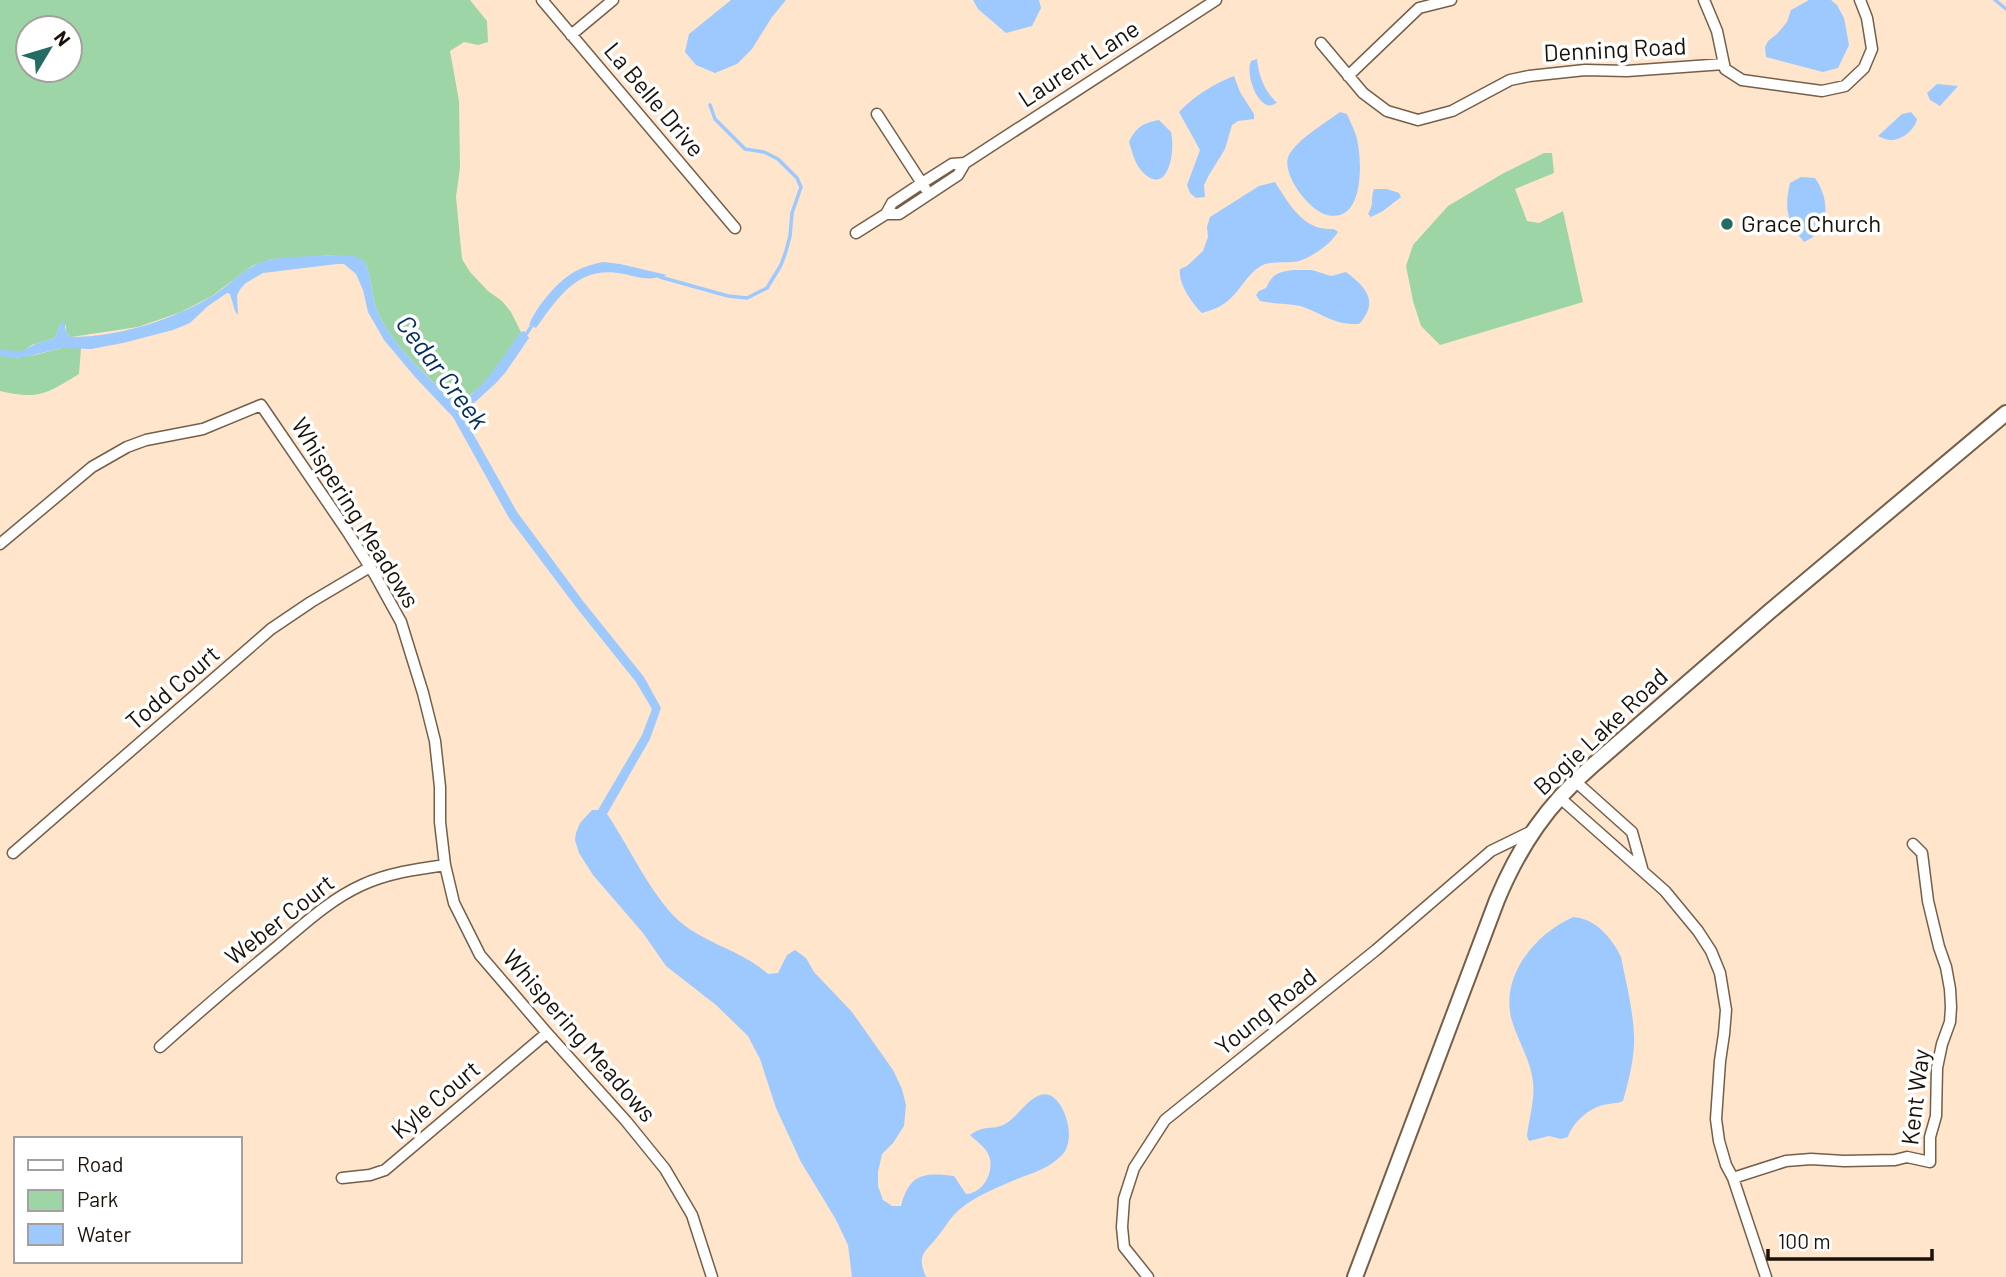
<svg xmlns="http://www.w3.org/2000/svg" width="2006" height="1277" font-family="Barlow,sans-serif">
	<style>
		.green { fill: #9ed5a6; fill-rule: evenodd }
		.water { fill: #9ec9fe }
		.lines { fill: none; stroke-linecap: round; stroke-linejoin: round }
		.stream { stroke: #9ec9fe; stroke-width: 3.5 }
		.minor-casing { stroke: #755f49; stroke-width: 13 }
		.secondary-casing { stroke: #755f49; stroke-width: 18 }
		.minor { stroke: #fff; stroke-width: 10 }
		.secondary { stroke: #fff; stroke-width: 14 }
		.poi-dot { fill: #246b61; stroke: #fff; stroke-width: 2.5 }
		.labels { text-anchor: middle; stroke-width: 7; stroke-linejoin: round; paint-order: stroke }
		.street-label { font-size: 24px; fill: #1a1209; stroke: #fff }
		.poi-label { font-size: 24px; fill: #1a1209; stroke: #fff; text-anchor: start }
		.water-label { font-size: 26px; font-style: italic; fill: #002d5b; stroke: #fff }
	</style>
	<rect width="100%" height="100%" fill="#ffe5cc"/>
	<!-- green -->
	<path class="green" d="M 0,0 L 470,0 L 487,21 L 488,42 L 478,45 L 464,42 L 450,51 L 459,101 L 460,167 L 456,197 L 462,259 L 470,272 L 488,291 L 502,301 L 511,312 L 521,332 L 498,367 L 479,388 L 456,406 C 429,375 393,349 377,310 C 371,295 372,277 365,262 L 336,255 L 272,259 L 252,266 L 212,296 L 181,312 L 138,327 L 71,337 L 66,332 L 66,326 L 60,324 L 55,338 L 32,345 L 13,358 L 35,355 L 62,348 L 81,348 L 79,374 C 46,394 39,400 0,391 ZM 28,28 L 70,28 L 70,70 L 28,70 Z
		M 1544,153 L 1552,153 L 1554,173 L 1515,189 L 1527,221 L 1539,223 L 1563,211 L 1583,302 L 1440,345 L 1421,326 L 1413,301 L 1406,266 L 1413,245 L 1448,206 L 1502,174 Z"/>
	<!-- water -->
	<path class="water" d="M 731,0 L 786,0 L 772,17 L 752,49 L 737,64 L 715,73 L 696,65 L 685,52 L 689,34 Z
		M 973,0 L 1039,0 L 1041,8 L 1032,26 L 1006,33 L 978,9 Z
		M 1809,0 L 1831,0 L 1837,5 L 1844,18 L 1849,45 L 1838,68 L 1823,72 L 1766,57 L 1765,47 L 1768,41 L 1777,34 L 1787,22 L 1791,10 Z
		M 1257,59 C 1259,77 1264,90 1277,103 C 1272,105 1270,107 1265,104 C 1254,98 1246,72 1251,61 Z
		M 1234,76 L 1240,92 L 1254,114 L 1254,119 L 1238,121 L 1232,125 L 1225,149 L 1209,175 L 1204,185 L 1205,197 L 1196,198 L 1190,193 L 1187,185 L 1200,150 L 1179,112 C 1193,97 1215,83 1234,76 Z
		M 1937,84 L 1958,86 L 1940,106 L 1930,100 L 1927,93 Z
		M 1340,112 L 1347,114 C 1350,122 1355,130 1357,139 C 1362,160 1365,224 1327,215 C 1309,211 1278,171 1290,153 C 1302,136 1324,124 1340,112 Z
		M 1911,112 L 1917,119 C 1915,130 1901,141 1890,140 C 1887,140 1880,137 1878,136 L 1902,114 Z
		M 1159,120 L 1171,132 C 1176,153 1167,201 1140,169 C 1134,161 1132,151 1129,142 C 1136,127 1143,123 1159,120 Z
		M 1801,177 L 1815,178 C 1830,199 1831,231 1804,242 C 1787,221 1784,209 1790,183 Z
		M 1275,182 C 1290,205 1303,231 1334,229 L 1338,232 C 1331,244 1312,257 1299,261 C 1287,264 1271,260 1261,266 C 1246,275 1242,288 1231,298 C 1223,306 1213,310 1202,313 C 1192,303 1178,284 1180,269 L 1187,266 L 1203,251 L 1208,237 L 1207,227 L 1210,217 L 1259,186 Z
		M 1374,189 L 1387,189 L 1399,193 L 1401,197 L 1383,211 L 1371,217 L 1368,214 C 1375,202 1370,200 1374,189 Z
		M 336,255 C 346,255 358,255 365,262 C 372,277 371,295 377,310 C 393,348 429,376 456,406 C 488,385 499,361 521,332 L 524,331 L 529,338 L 505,373 L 495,384 L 462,414 L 517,512 L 583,601 L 644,677 L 661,708 L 650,739 L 607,814 C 629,846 654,902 684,925 C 710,945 744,952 768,974 L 778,973 L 787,955 L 795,950 L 806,958 L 814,972 L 852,1012 L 893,1070 L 902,1089 L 906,1105 L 904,1126 L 893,1143 L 882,1154 L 878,1172 L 878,1186 L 883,1200 L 892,1206 L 901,1206 C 909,1174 924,1172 954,1176 L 966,1194 C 983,1194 995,1171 989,1156 C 986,1147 976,1141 970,1135 C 985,1124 991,1131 1005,1124 C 1019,1117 1035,1085 1053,1097 C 1061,1103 1066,1115 1068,1125 C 1070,1135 1069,1148 1062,1155 C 1048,1170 1028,1174 1010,1182 C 992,1190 968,1199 954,1215 C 948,1221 944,1229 938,1236 C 925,1253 916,1254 926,1277 L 852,1277 L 848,1245 L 835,1218 L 801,1162 L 776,1108 L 760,1059 L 748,1036 L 716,1005 L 666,966 L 643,933 L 593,875 L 579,853 L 575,840 L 576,833 L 580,823 L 592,810 L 598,810 L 642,735 L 652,709 L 636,682 L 576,607 L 509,518 L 453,417 L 415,377 L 384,340 L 368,312 L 363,290 L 356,274 L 344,264 L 337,264 L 263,273 L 246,283 L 241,288 L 237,295 L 238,315 L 235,311 L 230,294 L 227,293 L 208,306 L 190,323 L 173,330 L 123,343 L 91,349 L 62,348 L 25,357 L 13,358 L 0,356 L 0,350 L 22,351 L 38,343 L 55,338 L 60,324 L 64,321 L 66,332 L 71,337 C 119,337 173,320 214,295 C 230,285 243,269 262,262 C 281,255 315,257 336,255 Z
		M 603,262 L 620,264 L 667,275 C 650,281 641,278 624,274 C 579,264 559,296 536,328 L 529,325 C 536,307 559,279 576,271 C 585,266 594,264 603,262 Z
		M 1294,270 L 1312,270 L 1331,276 L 1346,272 C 1367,288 1379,302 1359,324 C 1332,325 1323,313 1300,306 C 1287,303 1273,304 1260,301 L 1256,295 L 1259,291 L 1266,288 C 1273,273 1278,272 1294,270 Z
		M 1573,917 C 1595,918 1612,938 1621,957 C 1626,982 1633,1009 1634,1035 C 1635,1056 1629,1080 1623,1101 C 1616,1104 1608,1103 1600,1106 C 1587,1110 1572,1124 1568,1137 L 1561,1139 L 1549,1136 L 1529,1141 L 1527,1136 C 1529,1119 1535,1100 1533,1082 C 1531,1061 1518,1041 1512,1021 C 1499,977 1535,934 1573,917 Z"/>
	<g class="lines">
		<!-- stream -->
		<path class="stream" d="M 1995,0 L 2006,9
			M 660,277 L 728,296 L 747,298 L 767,288 L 781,265 L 786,251 L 790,236 L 792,213 L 801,187 L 797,178 L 778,159 L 764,152 L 745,149 L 715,119 L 710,105
			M 527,333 L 531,327"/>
		<!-- minor casing -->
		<g class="minor-casing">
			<path id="minor" d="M 542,0 L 735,228
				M 1704,0 L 1717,31 L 1725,69 L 1742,80 L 1822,91 L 1845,86 L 1864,68 L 1872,49 L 1867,18 L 1860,0
				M 571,35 L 613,0
				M 1321,43 L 1363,93 L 1387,111 L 1418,120 L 1452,111 L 1510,80 L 1529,76 L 1585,70 L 1627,71 L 1724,64
				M 1348,76 L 1419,8 L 1451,0
				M 877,114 L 925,188
				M 886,214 L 899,214 L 958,175 L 965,163
				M 856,233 L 886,214 L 892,203 L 922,183 L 952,164 L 965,163 L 1216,0
				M 0,544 L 92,467 L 127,447 L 146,440 L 203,429 L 261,405 L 347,531 L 375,575 L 401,622 L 423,693 L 435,741 L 440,787 L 440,822 L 445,865 L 454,903 L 480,955 L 547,1033 L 626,1121 L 665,1169 L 692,1215 L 712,1277
				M 1575,781 L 1632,832 L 1642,868
				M 1559,797 L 1665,891 L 1698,931 L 1711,951 L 1720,973 L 1726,1010 L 1724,1034 L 1720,1061 L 1716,1119 L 1719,1141 L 1726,1165 L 1733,1178 L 1766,1277
				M 13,853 L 271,629 L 311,602 L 370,567
				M 160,1047 C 199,1012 239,978 279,945 C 305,923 331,899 362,885 C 388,873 417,869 445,865
				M 342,1178 L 370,1175 L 385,1170 L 547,1033
				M 1733,1178 L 1786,1161 L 1811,1159 L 1844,1161 L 1895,1160 L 1907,1157 L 1930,1162 L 1930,1137 L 1936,1116 L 1937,1068 L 1942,1044 L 1950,1022 L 1951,1007 L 1950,989 L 1946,967 L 1939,947 L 1928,901 L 1922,853 L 1913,844
				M 1148,1277 L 1124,1247 L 1122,1227 L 1124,1199 L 1134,1168 L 1165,1120 L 1376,950 L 1491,851 L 1532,831"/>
		</g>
		<!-- secondary casing -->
		<g class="secondary-casing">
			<path id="secondary" d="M 1355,1277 L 1497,900 C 1520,845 1548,804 1593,765 L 1769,612 L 2006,413"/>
		</g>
		<!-- minor -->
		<use href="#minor" class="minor"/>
		<!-- secondary -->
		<use href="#secondary" class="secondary"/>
	</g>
	<!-- markers -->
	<circle class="poi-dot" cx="1727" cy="224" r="7"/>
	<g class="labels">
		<!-- street labels -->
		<g class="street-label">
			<text transform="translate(1615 50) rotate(-3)" y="8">Denning Road</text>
			<text transform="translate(1079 64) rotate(-33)" y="8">Laurent Lane</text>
			<text transform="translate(654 100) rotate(50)" y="8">La Belle Drive</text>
			<text transform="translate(355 513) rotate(58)" y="8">Whispering Meadows</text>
			<text transform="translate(173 688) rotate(-41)" y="8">Todd Court</text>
			<text transform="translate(1601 732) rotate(-43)" y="8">Bogie Lake Road</text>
			<text transform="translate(280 920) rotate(-38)" y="8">Weber Court</text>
			<text transform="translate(1266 1012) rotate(-39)" y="8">Young Road</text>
			<text transform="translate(579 1036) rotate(49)" y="8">Whispering Meadows</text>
			<text transform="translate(1916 1097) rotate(-83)" y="8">Kent Way</text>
			<text transform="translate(436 1100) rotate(-40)" y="8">Kyle Court</text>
		</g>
		<!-- poi labels -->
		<g class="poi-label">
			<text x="1741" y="232">Grace Church</text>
		</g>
		<!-- water labels -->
		<g class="water-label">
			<text transform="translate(442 372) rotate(53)" y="9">Cedar Creek</text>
		</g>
	</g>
	<!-- legend -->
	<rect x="14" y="1137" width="228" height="126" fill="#ffffff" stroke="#a3a09d" stroke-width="2"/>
	<rect x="28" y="1160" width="35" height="10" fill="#ffffff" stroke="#a3a09d" stroke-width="2"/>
	<text x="77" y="1172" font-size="21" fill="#1a1209">Road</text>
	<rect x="28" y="1190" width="35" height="21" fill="#9ed5a6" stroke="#a3a09d" stroke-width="2"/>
	<text x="77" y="1207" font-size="21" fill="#1a1209">Park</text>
	<rect x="28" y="1224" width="35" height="21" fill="#9ec9fe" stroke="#a3a09d" stroke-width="2"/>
	<text x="77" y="1242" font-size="21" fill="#1a1209">Water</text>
	<!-- north arrow -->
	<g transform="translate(49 49) rotate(52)"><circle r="33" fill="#ffffff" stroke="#a3a09d" stroke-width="2"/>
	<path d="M0-5L12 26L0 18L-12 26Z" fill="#246b61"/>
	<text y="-10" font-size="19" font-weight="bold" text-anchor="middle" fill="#1a1209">N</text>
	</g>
	<!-- scale -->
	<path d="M1768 1249v10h164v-10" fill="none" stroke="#1a1209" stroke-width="3.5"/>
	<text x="1778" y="1249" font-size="21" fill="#1a1209" stroke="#ffffff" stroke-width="5" paint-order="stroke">100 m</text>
</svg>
